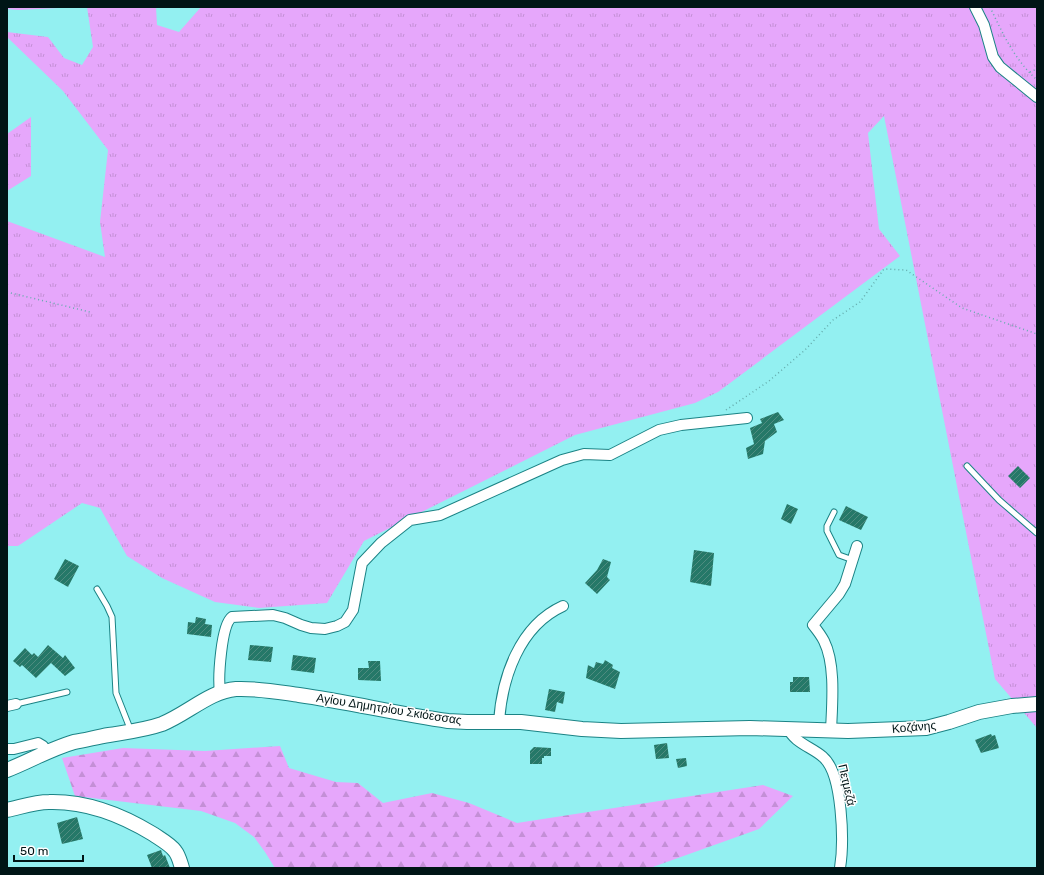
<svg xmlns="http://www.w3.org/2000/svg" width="1044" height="875" font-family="Rubik,sans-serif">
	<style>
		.grass { fill: url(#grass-tufts) }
		.forest { fill: url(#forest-firs) }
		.building { fill: url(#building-hatch) }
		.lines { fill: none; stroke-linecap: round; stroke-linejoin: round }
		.lane-casing { stroke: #1b8385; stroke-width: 7 }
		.street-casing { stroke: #1b8385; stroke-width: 12 }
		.secondary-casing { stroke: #1b8385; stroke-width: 16 }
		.path { stroke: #65acad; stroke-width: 1.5; stroke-dasharray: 1 3; stroke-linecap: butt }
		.lane { stroke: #fff; stroke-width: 5 }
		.street { stroke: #fff; stroke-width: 10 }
		.secondary { stroke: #fff; stroke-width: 14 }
		.labels { text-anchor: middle; stroke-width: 3; stroke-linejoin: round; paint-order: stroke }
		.street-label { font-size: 12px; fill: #001516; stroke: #fefefe }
	</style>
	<defs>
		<pattern id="grass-tufts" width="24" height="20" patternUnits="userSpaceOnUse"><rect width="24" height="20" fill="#e6a7fb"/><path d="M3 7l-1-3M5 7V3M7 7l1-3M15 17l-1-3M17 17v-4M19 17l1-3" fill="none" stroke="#c48fd6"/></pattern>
		<pattern id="forest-firs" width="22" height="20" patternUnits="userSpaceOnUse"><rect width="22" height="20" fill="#e6a7fb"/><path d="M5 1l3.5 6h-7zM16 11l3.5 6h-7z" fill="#c48fd6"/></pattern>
		<pattern id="building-hatch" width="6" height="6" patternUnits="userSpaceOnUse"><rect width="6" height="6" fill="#257868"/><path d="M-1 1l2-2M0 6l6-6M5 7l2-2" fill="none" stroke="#4f8c80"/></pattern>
	</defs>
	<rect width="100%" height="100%" fill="#93f0f1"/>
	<!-- grass -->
	<path class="grass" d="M 7,7 L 79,7 L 18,10 L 7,9 Z
		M 87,7 L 156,7 L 157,25 L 179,32 L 201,7 L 1037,7 L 1037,728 L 995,679 L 884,116 L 868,133 L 879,229 L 900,256 L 718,392 L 695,403 L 575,435 L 364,541 L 327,603 L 259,608 L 215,602 L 162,578 L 127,556 L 100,508 L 82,503 L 18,546 L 7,546 L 7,221 L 105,257 L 100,222 L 108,150 L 63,91 L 7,37 L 7,32 L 48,37 L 64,58 L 82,65 L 93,47 Z
		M 31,117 L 31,176 L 7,191 L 7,134 Z"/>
	<!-- forest -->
	<path class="forest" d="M 280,746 L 289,768 L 336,782 L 358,783 L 383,803 L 432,793 L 469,803 L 517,823 L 763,785 L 793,796 L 759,829 L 650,868 L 275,868 L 265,852 L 254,837 L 235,823 L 201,811 L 75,796 L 62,758 L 123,748 L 205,751 Z"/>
	<!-- building -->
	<path class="building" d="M 778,412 L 784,420 L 774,424 L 777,432 L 765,441 L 763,454 L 748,459 L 746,448 L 754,444 L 750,428 L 762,423 L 760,419 Z
		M 1018,466 L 1030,478 L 1020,488 L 1008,476 Z
		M 787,504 L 798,509 L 791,524 L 781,519 Z
		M 846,506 L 868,517 L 861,530 L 839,520 Z
		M 694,550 L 714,553 L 711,586 L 690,582 Z
		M 65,559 L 79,566 L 68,587 L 54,579 Z
		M 603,559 L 611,562 L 607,577 L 610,580 L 597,594 L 585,583 L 597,570 Z
		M 196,617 L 206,619 L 205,624 L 212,625 L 211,637 L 187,634 L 188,622 L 195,623 Z
		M 48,645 L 63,658 L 65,655 L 75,668 L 65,676 L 51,663 L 36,678 L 22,665 L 20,667 L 13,661 L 25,648 L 32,655 L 34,653 L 38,657 Z
		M 250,645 L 273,647 L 271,662 L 248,660 Z
		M 293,655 L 316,658 L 314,673 L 291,670 Z
		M 605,660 L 613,665 L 612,668 L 620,672 L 615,689 L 586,678 L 588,665 L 594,668 L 596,662 L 603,664 Z
		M 368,661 L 380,661 L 381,681 L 358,680 L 358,668 L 369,668 Z
		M 793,677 L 809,677 L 810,692 L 790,692 L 790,682 L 793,682 Z
		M 549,689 L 565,692 L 563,704 L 557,702 L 555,712 L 545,710 Z
		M 991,734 L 992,736 L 995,735 L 999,748 L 981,753 L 975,740 Z
		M 667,743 L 669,758 L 656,759 L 654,745 Z
		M 534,747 L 551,748 L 551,756 L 544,756 L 544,758 L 542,758 L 542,764 L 530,764 L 530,751 Z
		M 686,758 L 687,766 L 678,768 L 676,759 Z
		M 77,817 L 83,839 L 62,844 L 57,823 Z
		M 161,850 L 163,856 L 165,855 L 170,868 L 152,868 L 147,855 Z"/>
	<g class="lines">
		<!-- lane casing -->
		<g class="lane-casing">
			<path id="lane" d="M 967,466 L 999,500 L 1037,533
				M 834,512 L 827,526 L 827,531 L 839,555 L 853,560
				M 97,589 L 107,606 L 112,617 L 116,693 L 131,731
				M 16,704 L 67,692"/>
		</g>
		<!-- street casing -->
		<g class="street-casing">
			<path id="street" d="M 975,7 L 984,25 L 993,57 L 1000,67 L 1037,97
				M 220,692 C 218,678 221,625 232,617 L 273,615 L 285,618 L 301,625 L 311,628 L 325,629 L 337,626 L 345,622 L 353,610 L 362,563 L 381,543 L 410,520 L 440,515 L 562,460 L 584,454 L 610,455 L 659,430 L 681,425 L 747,418
				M 7,706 L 16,704
				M 499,722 C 502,678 519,626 563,606
				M 788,728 C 794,743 812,747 823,757 C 843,774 844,843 840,868
				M 831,731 C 832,705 836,665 824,641 C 821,635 817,630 813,625 L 839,594 L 845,584 L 857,546
				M 7,749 L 14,749 L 38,743 L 43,746 L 47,751"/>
		</g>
		<!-- secondary casing -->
		<g class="secondary-casing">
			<path id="secondary" d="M 7,770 C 30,761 50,749 74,742 C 86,740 97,737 109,735 C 127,732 145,730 162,724 C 187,714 210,691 236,689 C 257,688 278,692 299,695 C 349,702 398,714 448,721 L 467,722 L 521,722 L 582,729 L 621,731 L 750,728 L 848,731 L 926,728 L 949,722 L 979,712 L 1012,706 L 1037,704
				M 7,810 C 21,807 35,802 49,802 C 86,801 122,815 153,834 C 160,839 170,844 175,851 C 179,856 180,862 182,868"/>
		</g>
		<!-- path -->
		<path class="path" d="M 990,7 C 1003,34 1014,59 1037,80
			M 1030,72 L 1037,69
			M 7,292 L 90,312
			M 726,410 L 769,381 L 805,350 L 833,320 L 860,302 L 884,269 L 906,270 L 962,308 L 1037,334"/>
		<!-- lane -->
		<use href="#lane" class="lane"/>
		<!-- street -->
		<use href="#street" class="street"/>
		<!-- secondary -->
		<use href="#secondary" class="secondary"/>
	</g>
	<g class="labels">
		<!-- street labels -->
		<g class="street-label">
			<text transform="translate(389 709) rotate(9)" y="4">Αγίου Δημητρίου Σκιόεσσας</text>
			<text transform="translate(914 727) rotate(-5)" y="4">Κοζάνης</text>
			<text transform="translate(847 785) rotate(77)" y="4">Πετμεζά</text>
		</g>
	</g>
	<!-- border -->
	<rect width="1044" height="875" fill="none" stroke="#001516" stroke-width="16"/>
	<!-- scale -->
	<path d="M14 855v6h69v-6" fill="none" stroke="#001516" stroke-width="2"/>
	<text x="20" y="855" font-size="12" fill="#001516" stroke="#fefefe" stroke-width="3" paint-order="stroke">50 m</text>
</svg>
